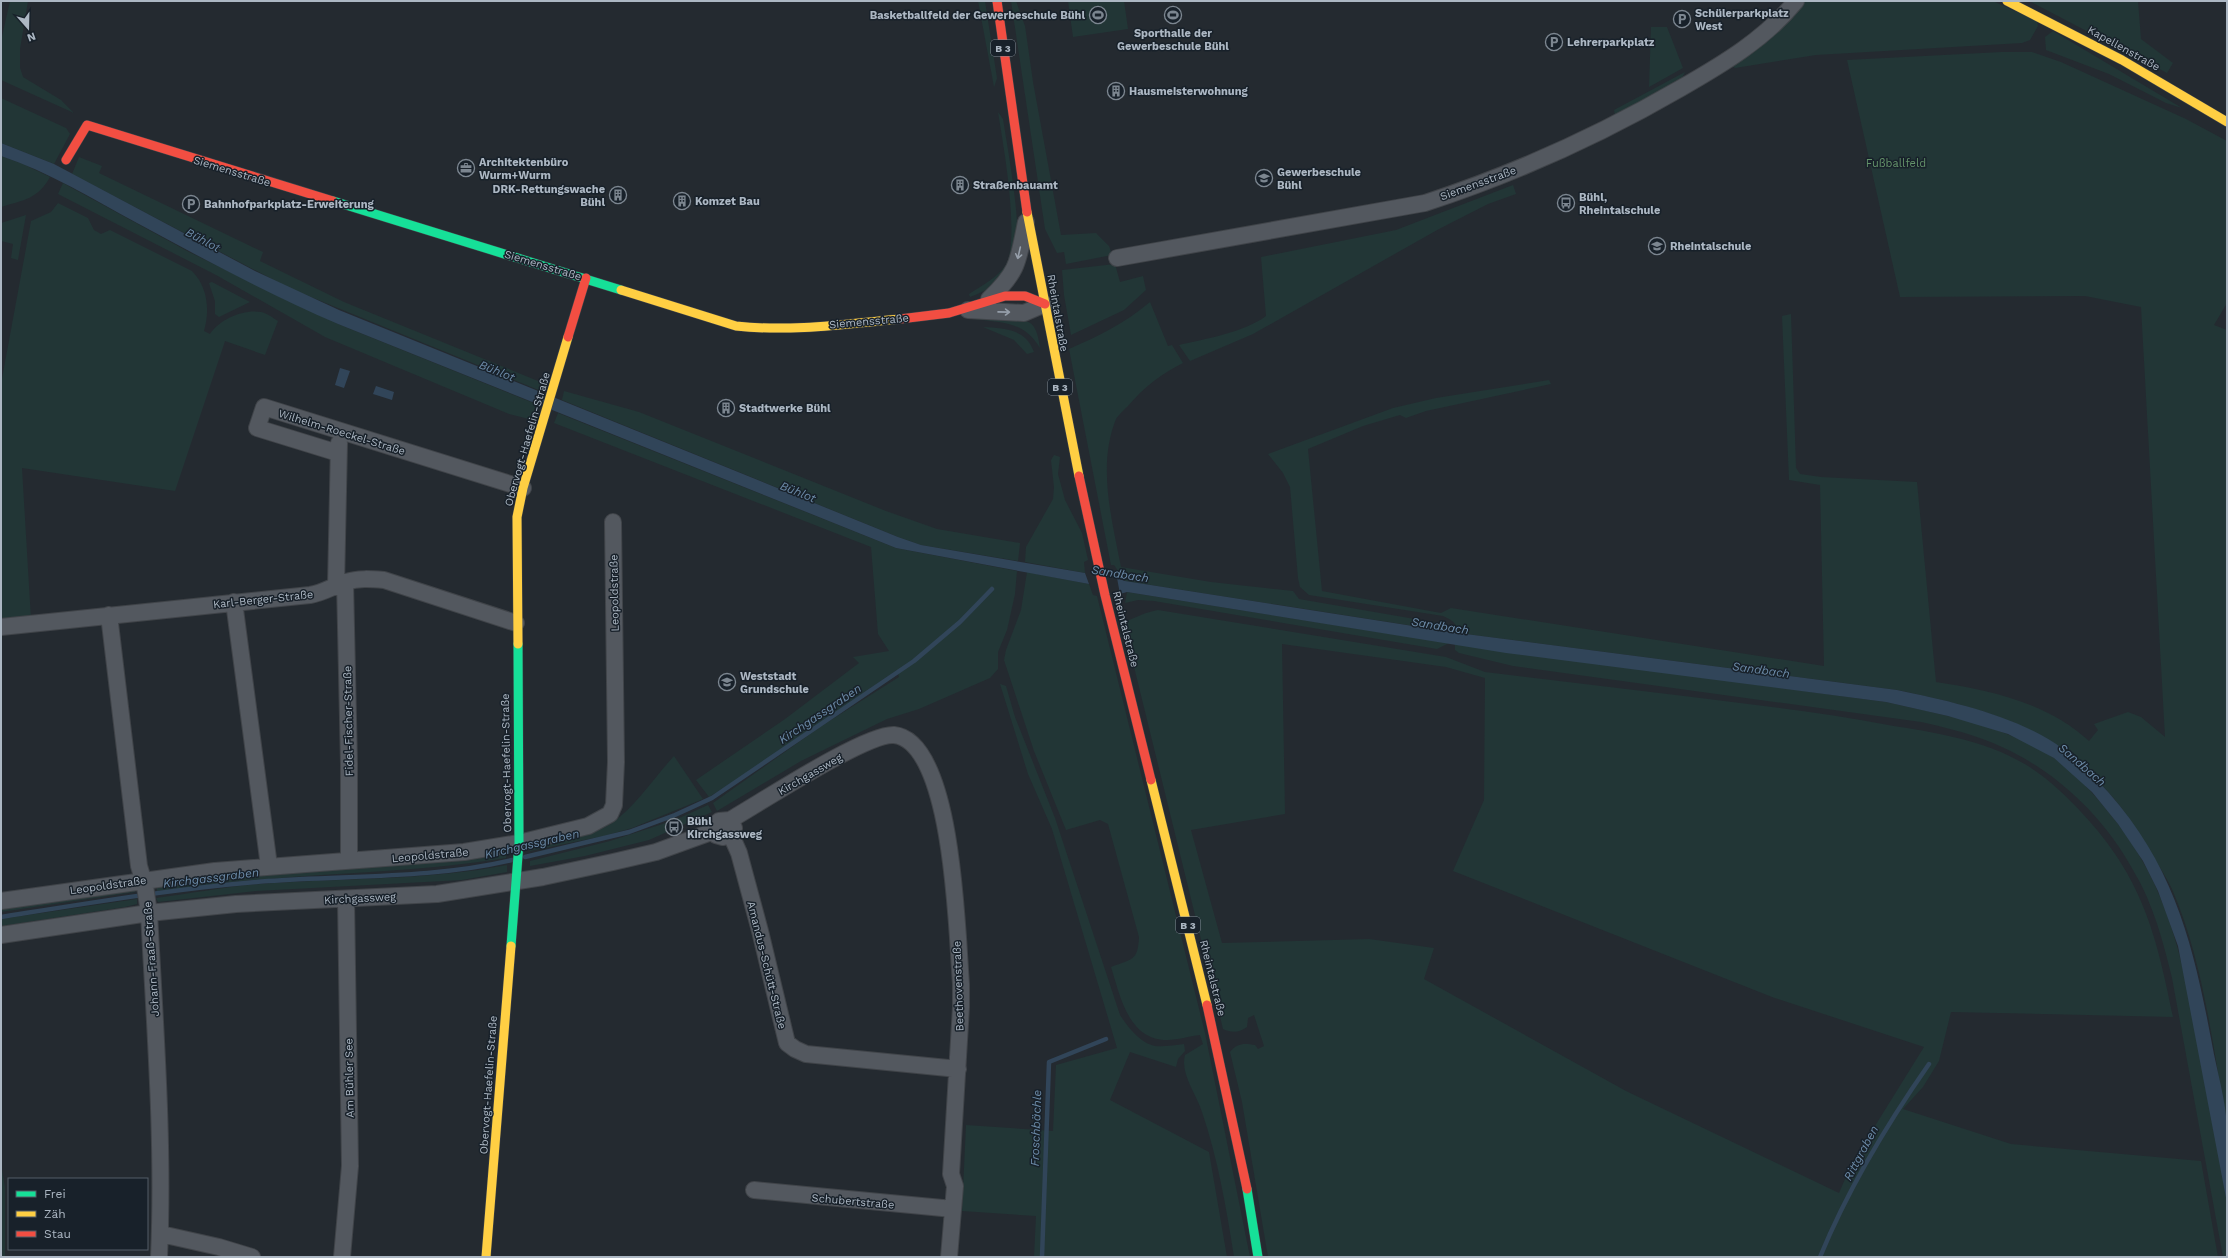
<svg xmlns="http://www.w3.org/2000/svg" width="2228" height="1258" font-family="'Work Sans',sans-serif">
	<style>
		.green { fill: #223636; fill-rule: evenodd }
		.water { fill: #314559 }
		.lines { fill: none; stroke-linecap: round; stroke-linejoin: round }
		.stream { stroke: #314559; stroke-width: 4.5 }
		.street-casing { stroke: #404449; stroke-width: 18 }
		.fast-casing { stroke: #404449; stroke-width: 10 }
		.slow-casing { stroke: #404449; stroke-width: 10 }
		.jam-casing { stroke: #404449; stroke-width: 10 }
		.street { stroke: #53585f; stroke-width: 16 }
		.fast { stroke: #16e098; stroke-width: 9 }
		.slow { stroke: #ffcf43; stroke-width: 9 }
		.jam { stroke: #f24e42; stroke-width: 9 }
		.oneway { stroke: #969faa }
		.labels { text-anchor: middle; stroke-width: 3; stroke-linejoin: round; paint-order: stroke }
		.shield { fill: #18212a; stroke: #808a95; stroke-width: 1 }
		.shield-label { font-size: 10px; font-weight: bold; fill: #acb7c3 }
		.poi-label { font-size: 11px; font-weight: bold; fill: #acb7c3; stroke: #18212a; text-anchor: start }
		.street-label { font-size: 11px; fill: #acb7c3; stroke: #18212a }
		.park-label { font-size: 11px; fill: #64936a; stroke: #18212a }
		.water-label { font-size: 12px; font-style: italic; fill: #6c8ba8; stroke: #18212a }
	</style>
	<rect width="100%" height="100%" fill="#242a30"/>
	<!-- green -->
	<path class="green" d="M 10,1 L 28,1 L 20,49 L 20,68 L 23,77 L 61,100 L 74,113 L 1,80 L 1,41 Z
		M 978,1 L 985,1 L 997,78 L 994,87 Z
		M 1011,1 L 1016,1 L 1025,26 L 1033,82 L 1061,235 L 1096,233 L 1109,246 L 1112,255 L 1066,264 L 1064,252 L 1057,253 L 1045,229 Z
		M 1068,1 L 1124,1 L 1128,29 L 1073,37 Z
		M 1804,1 L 1993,1 L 2037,21 L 2038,26 L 2030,40 L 2022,43 L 1816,55 L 1735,68 L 1732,66 L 1797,10 Z
		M 2029,1 L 2138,1 L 2141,39 L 2173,63 L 2167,73 Z
		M 1651,27 L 1667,27 L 1683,68 L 1649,87 Z
		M 2053,31 L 2182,108 L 2166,103 L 2109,74 L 2046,50 L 2045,37 Z
		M 2002,52 L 2032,52 L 2061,62 L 2186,119 L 2227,141 L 2227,303 L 2214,325 L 2227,330 L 2227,1126 C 2213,1048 2204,963 2172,889 C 2167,878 2160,868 2154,858 C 2140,835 2127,813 2109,793 C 2095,777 2079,759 2061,748 C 2012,715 1954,702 1897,690 L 1458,633 C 1457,623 1452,620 1443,616 L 1309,595 L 1300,587 L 1298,578 L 1290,487 L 1283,473 L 1268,454 L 1393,408 L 1436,398 L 1549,380 L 1551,384 L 1426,411 L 1406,418 L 1400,415 L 1363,426 L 1308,449 L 1322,591 L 1441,613 L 1451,608 L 1824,666 L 1820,485 L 1789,480 L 1782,316 L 1791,314 L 1796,468 L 1800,474 L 1821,477 L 1917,482 L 1936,682 C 1990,690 2048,703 2089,741 L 2098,730 L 2094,724 L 2128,712 L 2141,717 L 2165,737 L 2141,307 L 2085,296 L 1900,297 L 1847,60 Z
		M 1685,72 L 1681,80 L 1615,115 L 1614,110 Z
		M 1,98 L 66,128 L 70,134 L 54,164 L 1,143 Z
		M 998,112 L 1003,119 C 1007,145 1024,236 1015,256 C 1006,277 991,290 970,297 L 969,294 C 981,286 997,278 1005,266 C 1021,242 1003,143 998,112 Z
		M 1,156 L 23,164 L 50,177 C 38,199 24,200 1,207 Z
		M 79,157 L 102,166 L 99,173 L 263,252 L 260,261 L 344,302 L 543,383 L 541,391 L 289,288 L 72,174 Z
		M 63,183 L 189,252 L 338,324 L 536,404 L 533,414 L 529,419 L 509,414 L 325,337 L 216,275 L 58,194 Z
		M 1513,185 L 1516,194 L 1488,204 L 1439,229 L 1253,334 L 1190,361 L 1179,345 C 1205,339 1245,332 1266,316 L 1261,257 L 1396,230 Z
		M 58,203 L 88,218 L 94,230 L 101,234 L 110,230 L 192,271 C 208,287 210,311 204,331 L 210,334 C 220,319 243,309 261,312 C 267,313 273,318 278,321 L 265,355 L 225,341 L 175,491 L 22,468 L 31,619 L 1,622 L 1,384 L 31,221 L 51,212 Z
		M 26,215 L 18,260 L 11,258 L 13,244 L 1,241 L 1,223 Z
		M 1115,264 L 1120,282 L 1143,276 L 1146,290 L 1124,310 L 1071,335 L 1064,295 L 1062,270 Z
		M 212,282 L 250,302 L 219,317 L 215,314 L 215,301 L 209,283 Z
		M 1150,302 L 1168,346 L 1172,345 L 1183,363 C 1161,374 1144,387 1128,406 C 1124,410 1119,414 1116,419 C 1097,466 1112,520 1121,567 L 1211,582 L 1293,591 L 1299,599 L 1438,623 L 1444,626 L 1446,631 L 1125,581 L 1114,565 L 1111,565 L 1069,349 C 1099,336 1125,323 1150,302 Z
		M 974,319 C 988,319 1027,314 1034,327 C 1038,333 1039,342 1040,348 C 1023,321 1004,323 974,319 Z
		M 983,327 C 1005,328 1026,329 1034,352 L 1027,354 L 1014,340 Z
		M 564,391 L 639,412 L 886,511 L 937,529 L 1020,543 L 1018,561 L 921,545 L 898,537 L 562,400 Z
		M 558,413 L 896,548 L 1017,571 L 1015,594 L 1007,630 L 998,652 L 998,669 L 990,678 L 919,709 L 887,719 L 801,761 L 717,811 L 713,803 L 820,727 L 899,677 L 897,670 L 736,780 L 709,797 L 696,780 L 785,719 L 859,663 L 853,657 L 889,651 L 878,634 L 871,547 L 554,423 Z
		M 1054,455 L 1060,457 L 1058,474 L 1065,500 L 1082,533 L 1088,560 L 1084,562 L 1085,573 L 1025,562 L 1026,547 L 1053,499 L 1054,487 L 1051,460 Z
		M 1027,572 L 1089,584 L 1093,595 L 1097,596 L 1205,1033 L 1250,1257 L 1234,1257 C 1226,1207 1218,1159 1202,1112 C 1196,1093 1180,1074 1185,1055 L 1203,1044 L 1200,1035 C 1189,1036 1178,1040 1167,1040 C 1128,1040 1120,995 1111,967 C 1132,959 1138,961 1139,937 L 1108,824 L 1100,820 L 1066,830 L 1034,751 L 1004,660 L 1006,650 L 1021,610 Z
		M 1127,592 L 1449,643 L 1437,649 L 1154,601 L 1138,600 L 1125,603 Z
		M 1158,610 L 1446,657 L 1485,672 C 1573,683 1661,693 1748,704 C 1795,710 1842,716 1888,725 C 1938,733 1992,741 2034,770 C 2052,782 2068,798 2082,813 C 2142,877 2156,933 2173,1017 L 1951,1012 L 1939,1061 L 1923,1087 L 1903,1109 L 2011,1144 L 2201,1161 L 2218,1257 L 1268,1257 L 1242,1102 L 1230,1052 C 1237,1043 1244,1043 1255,1045 L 1258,1049 L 1264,1046 L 1254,1015 L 1248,1018 L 1247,1027 C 1238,1033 1232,1033 1223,1029 L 1123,622 C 1136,618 1145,612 1158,610 ZM 1282,644 L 1446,667 L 1485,678 L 1484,800 L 1453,871 L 1772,997 L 1924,1047 L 1852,1163 L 1839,1193 L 1626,1091 L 1424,979 L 1434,948 L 1369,939 L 1222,943 L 1191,830 L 1285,814 Z
		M 1455,644 L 1886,702 C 1943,715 2004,725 2054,758 C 2074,772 2090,790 2106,809 C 2176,892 2185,975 2204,1078 C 2211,1119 2223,1161 2227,1203 C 2228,1220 2227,1239 2227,1257 L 2223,1257 L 2172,978 C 2163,941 2153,903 2133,870 C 2104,817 2057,772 2002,747 C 1977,735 1948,728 1921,722 L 1513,666 L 1459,653 L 1455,650 Z
		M 1000,684 L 1006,686 L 1015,717 L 1055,818 L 1120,1015 C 1128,1027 1140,1043 1155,1046 C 1164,1047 1175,1045 1184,1044 L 1185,1051 L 1178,1059 L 1176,1067 L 1130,1052 L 1110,1100 L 1209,1152 L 1227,1257 L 1034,1257 L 1036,1216 L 962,1211 L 966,1125 L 1053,1131 L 1056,1065 L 1117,1048 L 1052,829 L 1028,774 Z
		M 674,756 L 703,799 L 632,828 L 604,836 L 530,851 L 530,848 C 552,842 594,836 612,823 C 637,805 653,779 674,756 Z
		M 708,805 L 712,812 L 649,840 L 585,856 L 530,866 L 530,861 L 610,841 L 675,820 Z
		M 507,852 L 506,858 C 428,871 349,872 269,879 C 232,881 195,887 157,891 L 157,887 L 269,872 L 405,865 Z
		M 507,865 L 507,872 L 462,880 L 256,891 L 158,902 L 156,898 C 195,893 235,885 274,883 C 352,878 430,880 507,865 Z
		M 135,888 L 135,892 L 1,912 L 1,905 Z
		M 137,899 L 137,904 L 125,907 L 1,926 L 1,919 Z
		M 1,1164 L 5,1187 L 5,1257 L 1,1257 Z"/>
	<!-- water -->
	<path class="water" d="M 1,143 L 54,164 L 255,271 L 339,310 L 898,537 L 921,545 L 1085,573 L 1089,584 L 896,548 L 338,324 C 269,294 203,259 137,223 C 93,199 49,172 1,156 Z
		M 340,368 L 350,371 L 344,388 L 335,385 Z
		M 376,386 L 394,392 L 392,400 L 373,394 Z
		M 1117,578 L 1125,581 L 1458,633 L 1897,690 C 1950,701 2019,716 2063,749 C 2080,761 2095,778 2109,793 C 2176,869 2194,948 2212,1044 C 2217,1072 2226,1100 2227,1128 C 2228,1153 2227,1178 2227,1203 L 2178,946 L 2158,891 L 2143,861 L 2118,824 L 2092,792 L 2054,758 L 2008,734 L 1948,716 L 1886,702 L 1506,653 L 1127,592 L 1120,594 Z"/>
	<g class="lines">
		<!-- stream -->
		<path class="stream" d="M 525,857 L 629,832 L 675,815 L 712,798 L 914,661 L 960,622 L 992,589
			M 1,917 C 89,903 178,888 268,881 C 349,875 432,879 512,860
			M 1042,1257 L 1049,1062 L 1106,1039
			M 1820,1257 C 1848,1189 1887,1124 1929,1064"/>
		<!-- street casing -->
		<g class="street-casing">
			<path id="street" d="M 1117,258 L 1425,203 C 1514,174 1600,135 1681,88 C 1723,64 1765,39 1796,1
				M 989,299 C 1019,271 1018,261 1026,222
				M 968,310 L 1024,313 L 1045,304
				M 338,453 L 257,428 L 264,407 L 523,488
				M 345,582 L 349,764 L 349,860
				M 336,587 L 339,443
				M 234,602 L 269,866
				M 109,615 L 139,866 L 145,886 L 149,913 C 155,1028 164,1142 159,1257
				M 1,627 L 310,595 C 323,593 333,586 346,582 C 358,578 371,579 384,580 L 516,623
				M 730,820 L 734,828 L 731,835 L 723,837 L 716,835 L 714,826 L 719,821 L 730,820 C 760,803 866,733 894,735 C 954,741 957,937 961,984 L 961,1007 L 951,1174 L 955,1186 L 949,1257
				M 731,835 L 739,853 L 760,931 L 787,1043 L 795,1049 L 806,1054 L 958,1069
				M 1,901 L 215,871 L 464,852 L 519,843 L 588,826 L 610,814 L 614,805 L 616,762 L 613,522
				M 1,935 L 149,913 L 236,904 L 437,894 L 543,877 L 613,862 L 656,852 L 714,831
				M 754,1190 L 953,1209
				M 161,1234 L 219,1247 L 252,1257
				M 342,1257 L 350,1166 L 346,899"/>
		</g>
		<!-- fast casing -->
		<g class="fast-casing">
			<path id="fast" d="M 333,201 L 621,290
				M 511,946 L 519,843 L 518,644
				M 1247,1189 L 1258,1257"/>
		</g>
		<!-- slow casing -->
		<g class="slow-casing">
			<path id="slow" d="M 2007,1 L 2122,60 L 2227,122
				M 1027,212 L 1079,476
				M 621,290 L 736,326 C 790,332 846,324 900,319
				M 518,644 L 517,517 L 523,488 L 568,337
				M 1151,780 L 1207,1005
				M 486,1257 L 511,946"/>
		</g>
		<!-- jam casing -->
		<g class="jam-casing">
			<path id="jam" d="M 997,1 L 1027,212
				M 66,160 L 87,125 L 333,201
				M 900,319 L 949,313 L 1005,296 L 1025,296 L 1045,304
				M 568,337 L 586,278
				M 1079,476 L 1105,595 L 1151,780
				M 1207,1005 L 1247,1189"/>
		</g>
		<!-- street -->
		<use href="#street" class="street"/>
		<!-- fast -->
		<use href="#fast" class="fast"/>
		<!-- slow -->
		<use href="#slow" class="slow"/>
		<!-- jam -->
		<use href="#jam" class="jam"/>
	</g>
	<!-- one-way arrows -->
	<defs><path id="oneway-shaft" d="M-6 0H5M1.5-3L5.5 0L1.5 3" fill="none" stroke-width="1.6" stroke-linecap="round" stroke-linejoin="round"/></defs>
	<g class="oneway">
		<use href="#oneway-shaft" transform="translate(1019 253) rotate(103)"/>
		<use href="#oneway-shaft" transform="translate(1004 312) rotate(1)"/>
	</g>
	<!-- icons -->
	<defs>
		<g id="stadium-ring" transform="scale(0.9)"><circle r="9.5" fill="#18212a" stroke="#7c8690" stroke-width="1.5"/><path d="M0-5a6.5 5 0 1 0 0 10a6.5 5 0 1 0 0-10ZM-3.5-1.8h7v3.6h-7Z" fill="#7c8690"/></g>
		<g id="parking-ring" transform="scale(0.9)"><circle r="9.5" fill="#18212a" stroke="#7c8690" stroke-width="1.5"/><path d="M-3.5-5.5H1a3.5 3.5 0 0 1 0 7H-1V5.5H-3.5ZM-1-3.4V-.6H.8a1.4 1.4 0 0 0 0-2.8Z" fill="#7c8690"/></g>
		<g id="building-ring" transform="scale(0.9)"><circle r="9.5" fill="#18212a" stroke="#7c8690" stroke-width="1.5"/><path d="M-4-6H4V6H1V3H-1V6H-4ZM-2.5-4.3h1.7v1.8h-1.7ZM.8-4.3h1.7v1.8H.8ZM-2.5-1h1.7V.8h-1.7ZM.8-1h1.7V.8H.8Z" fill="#7c8690"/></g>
		<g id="office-ring" transform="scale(0.9)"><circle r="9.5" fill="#18212a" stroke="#7c8690" stroke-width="1.5"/><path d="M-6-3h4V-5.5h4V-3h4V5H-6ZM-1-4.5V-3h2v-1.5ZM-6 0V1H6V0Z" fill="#7c8690"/></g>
		<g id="school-ring" transform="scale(0.9)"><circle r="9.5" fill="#18212a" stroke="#7c8690" stroke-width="1.5"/><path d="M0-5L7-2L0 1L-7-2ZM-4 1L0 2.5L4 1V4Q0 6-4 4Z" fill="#7c8690"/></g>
		<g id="bus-ring" transform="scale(0.9)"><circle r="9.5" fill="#18212a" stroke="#7c8690" stroke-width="1.5"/><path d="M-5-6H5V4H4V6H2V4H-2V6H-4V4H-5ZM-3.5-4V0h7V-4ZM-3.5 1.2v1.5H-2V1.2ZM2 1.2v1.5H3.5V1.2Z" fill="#7c8690"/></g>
	</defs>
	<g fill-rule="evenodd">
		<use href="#stadium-ring" x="1098" y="15"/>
		<use href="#stadium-ring" x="1173" y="15"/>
		<use href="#parking-ring" x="1682" y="19"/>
		<use href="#parking-ring" x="1554" y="42"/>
		<use href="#building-ring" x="1116" y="91"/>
		<use href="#office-ring" x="466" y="168"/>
		<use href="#school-ring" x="1264" y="178"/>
		<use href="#building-ring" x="960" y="185"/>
		<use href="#building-ring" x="618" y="195"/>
		<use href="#building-ring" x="682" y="201"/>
		<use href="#bus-ring" x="1566" y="203"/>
		<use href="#parking-ring" x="191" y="204"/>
		<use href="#school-ring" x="1657" y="246"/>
		<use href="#building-ring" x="726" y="408"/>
		<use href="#school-ring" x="727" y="682"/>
		<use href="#bus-ring" x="674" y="827"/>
	</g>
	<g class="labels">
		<!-- shield labels -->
		<g class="shield">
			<rect x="991" y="40" width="24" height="16" rx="3"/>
			<rect x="1048" y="379" width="24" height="16" rx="3"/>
			<rect x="1176" y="917" width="24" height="16" rx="3"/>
		</g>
		<g class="shield-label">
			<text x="1003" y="52">B 3</text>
			<text x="1060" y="391">B 3</text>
			<text x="1188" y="929">B 3</text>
		</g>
		<!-- poi labels -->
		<g class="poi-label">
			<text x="1695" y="17">Schülerparkplatz<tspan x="1695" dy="13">West</tspan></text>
			<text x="1085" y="19" text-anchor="end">Basketballfeld der Gewerbeschule Bühl</text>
			<text x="1173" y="37" text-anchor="middle">Sporthalle der<tspan x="1173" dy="13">Gewerbeschule Bühl</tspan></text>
			<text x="1567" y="46">Lehrerparkplatz</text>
			<text x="1129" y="95">Hausmeisterwohnung</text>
			<text x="479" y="166">Architektenbüro<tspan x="479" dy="13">Wurm+Wurm</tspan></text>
			<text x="1277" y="176">Gewerbeschule<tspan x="1277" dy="13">Bühl</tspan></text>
			<text x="973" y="189">Straßenbauamt</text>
			<text x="605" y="193" text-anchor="end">DRK-Rettungswache<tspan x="605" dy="13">Bühl</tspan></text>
			<text x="1579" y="201">Bühl,<tspan x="1579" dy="13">Rheintalschule</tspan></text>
			<text x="695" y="205">Komzet Bau</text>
			<text x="204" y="208">Bahnhofparkplatz-Erweiterung</text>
			<text x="1670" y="250">Rheintalschule</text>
			<text x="739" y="412">Stadtwerke Bühl</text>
			<text x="740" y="680">Weststadt<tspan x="740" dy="13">Grundschule</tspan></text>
			<text x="687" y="825">Bühl<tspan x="687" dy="13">Kirchgassweg</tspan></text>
		</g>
		<!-- street labels -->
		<g class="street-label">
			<text transform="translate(2124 48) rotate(29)" y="4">Kapellenstraße</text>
			<text transform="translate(232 171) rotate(17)" y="4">Siemensstraße</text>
			<text transform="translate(1478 183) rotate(-20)" y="4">Siemensstraße</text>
			<text transform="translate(543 265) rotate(17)" y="4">Siemensstraße</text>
			<text transform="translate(1058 313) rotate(80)" y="4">Rheintalstraße</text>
			<text transform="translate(869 321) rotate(-5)" y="4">Siemensstraße</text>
			<text transform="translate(342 432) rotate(17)" y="4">Wilhelm-Roeckel-Straße</text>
			<text transform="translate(527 439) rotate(-74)" y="4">Obervogt-Haefelin-Straße</text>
			<text transform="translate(614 593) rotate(-91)" y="4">Leopoldstraße</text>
			<text transform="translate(263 599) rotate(-6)" y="4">Karl-Berger-Straße</text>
			<text transform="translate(1126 629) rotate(76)" y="4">Rheintalstraße</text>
			<text transform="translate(348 721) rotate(-91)" y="4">Fidel-Fischer-Straße</text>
			<text transform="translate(506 763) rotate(-91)" y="4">Obervogt-Haefelin-Straße</text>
			<text transform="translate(810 774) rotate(-30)" y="4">Kirchgassweg</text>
			<text transform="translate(430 855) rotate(-5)" y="4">Leopoldstraße</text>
			<text transform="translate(108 885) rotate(-8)" y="4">Leopoldstraße</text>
			<text transform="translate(360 898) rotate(-3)" y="4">Kirchgassweg</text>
			<text transform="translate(151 959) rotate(-94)" y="4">Johann-Fraaß-Straße</text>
			<text transform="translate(767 965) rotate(76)" y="4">Amandus-Schütt-Straße</text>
			<text transform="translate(1213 978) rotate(76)" y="4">Rheintalstraße</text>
			<text transform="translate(958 986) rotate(-92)" y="4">Beethovenstraße</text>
			<text transform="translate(349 1078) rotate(-91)" y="4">Am Bühler See</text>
			<text transform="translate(488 1085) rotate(-86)" y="4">Obervogt-Haefelin-Straße</text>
			<text transform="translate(853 1201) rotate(5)" y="4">Schubertstraße</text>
		</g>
		<!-- park labels -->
		<g class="park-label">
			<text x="1896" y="167">Fußballfeld</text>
		</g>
		<!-- water labels -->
		<g class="water-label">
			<text transform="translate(203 240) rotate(28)" y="4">Bühlot</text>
			<text transform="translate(497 371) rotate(22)" y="4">Bühlot</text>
			<text transform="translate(798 492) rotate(22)" y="4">Bühlot</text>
			<text transform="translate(1120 574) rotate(9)" y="4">Sandbach</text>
			<text transform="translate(1440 626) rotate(9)" y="4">Sandbach</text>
			<text transform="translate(1761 670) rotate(8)" y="4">Sandbach</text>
			<text transform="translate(820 714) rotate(-34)" y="4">Kirchgassgraben</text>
			<text transform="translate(2082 765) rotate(41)" y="4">Sandbach</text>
			<text transform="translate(532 844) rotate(-13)" y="4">Kirchgassgraben</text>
			<text transform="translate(211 878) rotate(-7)" y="4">Kirchgassgraben</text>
			<text transform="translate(1036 1128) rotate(-88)" y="4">Froschbächle</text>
			<text transform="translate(1861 1153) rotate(-62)" y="4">Rittgraben</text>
		</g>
	</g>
	<!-- border -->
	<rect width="2228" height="1258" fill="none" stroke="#acb7c3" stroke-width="4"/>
	<!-- legend -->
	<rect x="8" y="1178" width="140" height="72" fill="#18212a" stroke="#535d67"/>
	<rect x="16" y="1191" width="20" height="6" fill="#16e098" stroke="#535d67"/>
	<text x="44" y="1198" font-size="12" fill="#acb7c3">Frei</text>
	<rect x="16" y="1211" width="20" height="6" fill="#ffcf43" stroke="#535d67"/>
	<text x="44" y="1218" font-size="12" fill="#acb7c3">Zäh</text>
	<rect x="16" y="1231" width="20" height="6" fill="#f24e42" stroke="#535d67"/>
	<text x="44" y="1238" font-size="12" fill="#acb7c3">Stau</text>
	<!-- north arrow -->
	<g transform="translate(28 28) rotate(160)" stroke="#18212a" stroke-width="3" paint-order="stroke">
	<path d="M0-3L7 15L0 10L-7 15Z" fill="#acb7c3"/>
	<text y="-6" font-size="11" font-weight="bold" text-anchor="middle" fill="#acb7c3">N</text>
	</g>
</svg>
